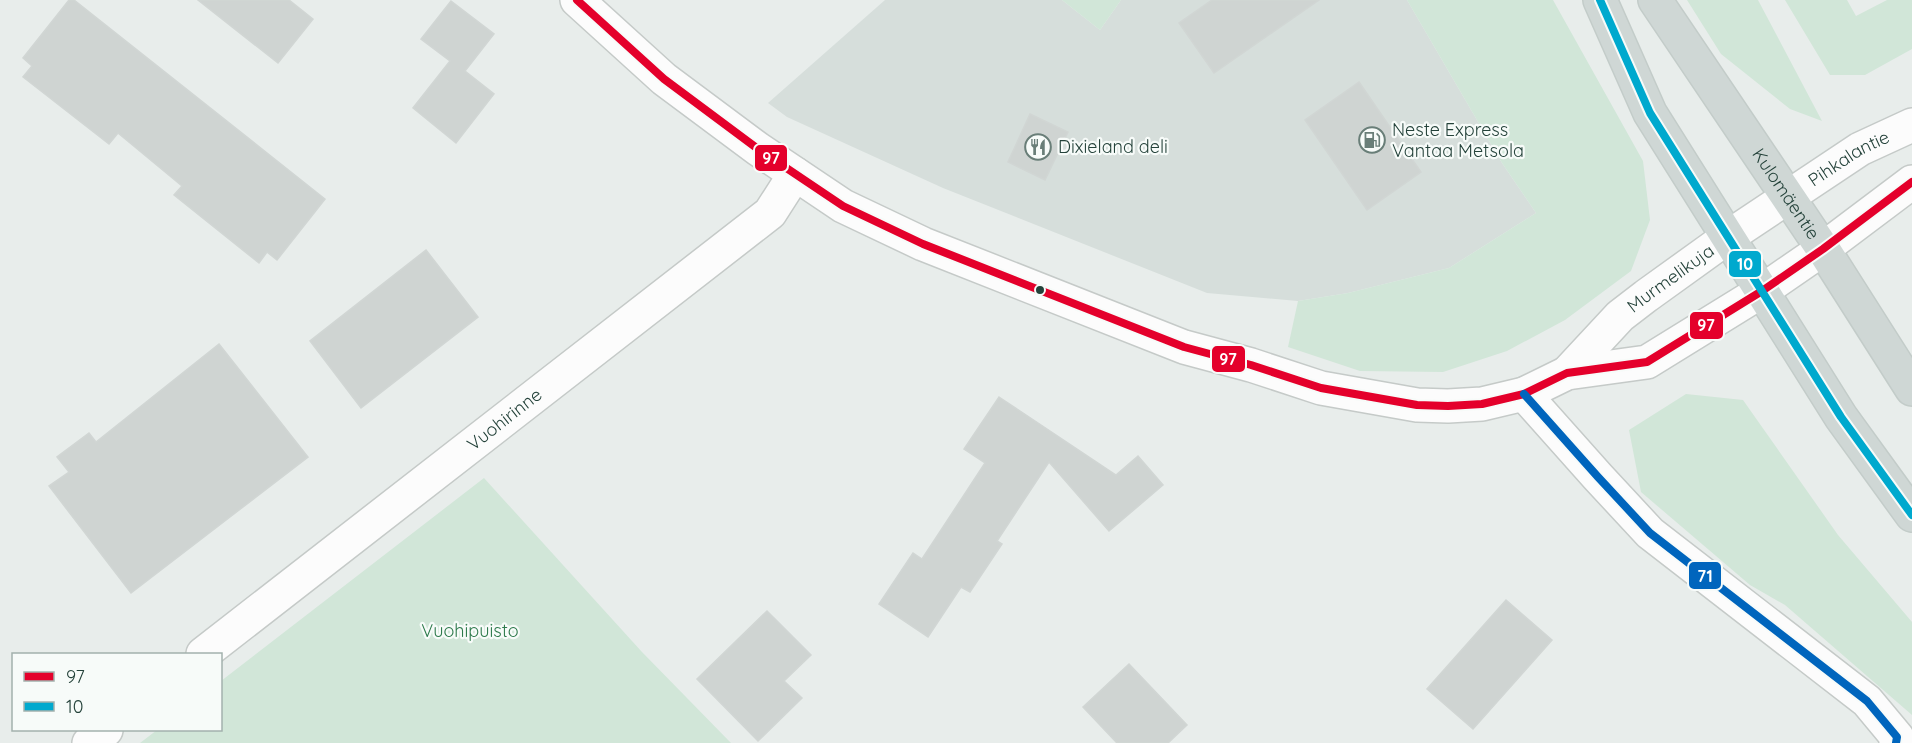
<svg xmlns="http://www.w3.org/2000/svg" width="1912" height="743" font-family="Quicksand,sans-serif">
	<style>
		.built { fill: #d6dedb }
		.green { fill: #d1e6d8 }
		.building { fill: #cfd4d2; stroke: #d1d6d4; stroke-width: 1.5 }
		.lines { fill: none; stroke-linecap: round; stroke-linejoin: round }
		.minor-casing { stroke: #c5cac8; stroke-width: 36 }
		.major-casing { stroke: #c3ccc9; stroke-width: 36 }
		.minor { stroke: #fcfcfc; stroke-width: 33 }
		.major { stroke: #cfd7d5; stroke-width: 33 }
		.bus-1-casing { stroke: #f7fbf9; stroke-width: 12 }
		.bus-2-casing { stroke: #f7fbf9; stroke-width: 12 }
		.bus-3-casing { stroke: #f7fbf9; stroke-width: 12 }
		.bus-1 { stroke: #e4002b; stroke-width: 8 }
		.bus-2 { stroke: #00a9ce; stroke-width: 8 }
		.bus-3 { stroke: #0065bd; stroke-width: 8 }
		.bus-dot { fill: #24423a; stroke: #f7fbf9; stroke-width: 2 }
		.labels { text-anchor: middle; stroke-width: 4.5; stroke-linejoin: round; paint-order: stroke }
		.poi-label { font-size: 18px; fill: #24423a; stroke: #f7fbf9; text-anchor: start }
		.street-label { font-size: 18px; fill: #24423a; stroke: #f7fbf9 }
		.park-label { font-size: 18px; fill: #2d7a4b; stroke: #f7fbf9 }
		.line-badge { stroke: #f7fbf9; stroke-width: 2 }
		.badge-label { font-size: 16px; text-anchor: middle; font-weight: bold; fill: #fff }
	</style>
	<rect width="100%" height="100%" fill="#e8edeb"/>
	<!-- built -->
	<path class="built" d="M 885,0 L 1062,0 L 1100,30 L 1121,0 L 1407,0 L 1502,163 L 1536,213 L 1449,268 L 1348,293 L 1298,301 L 1207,293 L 943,188 L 787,117 L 768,103 Z"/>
	<!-- green -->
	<path class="green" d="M 1062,0 L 1121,0 L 1100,30 Z
		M 1407,0 L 1553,0 L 1643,161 L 1650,220 L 1631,271 L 1565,320 L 1507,351 L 1443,372 L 1360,371 L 1288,347 L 1298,301 L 1348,293 L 1449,268 L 1536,213 L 1502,163 Z
		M 1687,0 L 1758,0 L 1822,121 L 1790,109 L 1721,54 Z
		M 1785,0 L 1847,0 L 1856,16 L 1887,0 L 1912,0 L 1912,49 L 1865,75 L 1830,75 Z
		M 1686,394 L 1743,400 L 1838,535 L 1912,622 L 1912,715 L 1785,605 L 1750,585 L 1641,492 L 1629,430 Z
		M 484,478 L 642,652 L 731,743 L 140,743 L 157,730 L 220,730 L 221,681 Z"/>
	<!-- building -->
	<path class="building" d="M 69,0 L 74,0 L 325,199 L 277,260 L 267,252 L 259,263 L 174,195 L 182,186 L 118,133 L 109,144 L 23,77 L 32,66 L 23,58 Z
		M 198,0 L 289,0 L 313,19 L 278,63 Z
		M 1212,0 L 1319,0 L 1214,73 L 1179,23 Z
		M 451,1 L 494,34 L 465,71 L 494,94 L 456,143 L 413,108 L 450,61 L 421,39 Z
		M 1359,82 L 1421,172 L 1367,210 L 1305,120 Z
		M 1030,114 L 1068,132 L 1045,180 L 1008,162 Z
		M 426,250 L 478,317 L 361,408 L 310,341 Z
		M 219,344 L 308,457 L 131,593 L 49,486 L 69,472 L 57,457 L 89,433 L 96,442 Z
		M 999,397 L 1116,475 L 1138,456 L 1163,485 L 1109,531 L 1049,462 L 997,541 L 1002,544 L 970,592 L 961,587 L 928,637 L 879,604 L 913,553 L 922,559 L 985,463 L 964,449 Z
		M 1506,600 L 1552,640 L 1473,729 L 1427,689 Z
		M 767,611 L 811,655 L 784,681 L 802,698 L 758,741 L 697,679 Z
		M 1129,664 L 1187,725 L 1168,743 L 1117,743 L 1083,707 Z"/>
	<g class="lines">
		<!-- minor casing -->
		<g class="minor-casing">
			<g id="minor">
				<path d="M 577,0 L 664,79 L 758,149 L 843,206 L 923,244 L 1184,347 L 1251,365 L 1321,388 L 1417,405 L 1448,406 L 1482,404 L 1524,394 L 1567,373 L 1647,362 L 1762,291 L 1823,249 L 1912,182"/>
				<path id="s1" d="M 1567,373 L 1620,316 L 1646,296 L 1728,237 L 1860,149 L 1912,125"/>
				<path d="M 1524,394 L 1598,477 L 1650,533 L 1867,701 L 1897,737 L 1896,743"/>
				<path id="s2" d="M 203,654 L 770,213 L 795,174"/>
				<path d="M 89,743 L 106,730"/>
			</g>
		</g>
		<!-- major casing -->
		<g class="major-casing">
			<g id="major">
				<path d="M 1600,0 L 1650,113 L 1841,417 L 1912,515"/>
				<path id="s3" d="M 1655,0 L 1823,249 L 1912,389"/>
			</g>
		</g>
		<!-- minor -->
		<use href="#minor" class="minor"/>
		<!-- major -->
		<use href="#major" class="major"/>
		<!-- bus-1 casing -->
		<g class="bus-1-casing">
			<path id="bus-1" d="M 577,0 L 664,79 L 758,149 L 843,206 L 923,244 L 1184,347 L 1251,365 L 1321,388 L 1417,405 L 1448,406 L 1482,404 L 1524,394 L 1567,373 L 1647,362 L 1762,291 L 1823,249 L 1912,182"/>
		</g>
		<!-- bus-2 casing -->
		<g class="bus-2-casing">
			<path id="bus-2" d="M 1600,0 L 1650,113 L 1841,417 L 1912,515"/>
		</g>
		<!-- bus-3 casing -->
		<g class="bus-3-casing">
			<path id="bus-3" d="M 1524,394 L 1598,477 L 1650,533 L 1867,701 L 1897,737 L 1896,743"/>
		</g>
		<!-- bus-1 -->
		<use href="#bus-1" class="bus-1"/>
		<!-- bus-2 -->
		<use href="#bus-2" class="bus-2"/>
		<!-- bus-3 -->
		<use href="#bus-3" class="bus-3"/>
	</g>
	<!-- icons -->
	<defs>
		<g id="fuel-ring" transform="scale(1.35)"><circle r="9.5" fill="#f7fbf9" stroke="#697e78" stroke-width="1.5"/><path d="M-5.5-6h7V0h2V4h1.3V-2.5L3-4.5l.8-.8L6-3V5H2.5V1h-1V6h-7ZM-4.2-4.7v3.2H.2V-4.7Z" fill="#697e78"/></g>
		<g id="restaurant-ring" transform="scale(1.35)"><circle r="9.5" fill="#f7fbf9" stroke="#697e78" stroke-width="1.5"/><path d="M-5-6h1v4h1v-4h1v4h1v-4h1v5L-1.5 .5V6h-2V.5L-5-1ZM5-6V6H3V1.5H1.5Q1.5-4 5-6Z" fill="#697e78"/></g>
	</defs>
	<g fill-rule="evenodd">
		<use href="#fuel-ring" x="1372" y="140"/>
		<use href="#restaurant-ring" x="1038" y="147"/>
	</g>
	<!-- markers -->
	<circle class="bus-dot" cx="1040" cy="290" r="5"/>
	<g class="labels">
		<!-- poi labels -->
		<g class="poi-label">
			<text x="1392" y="136">Neste Express<tspan x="1392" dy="21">Vantaa Metsola</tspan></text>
			<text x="1058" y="153">Dixieland deli</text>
		</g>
		<!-- street labels -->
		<g class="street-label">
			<text dy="6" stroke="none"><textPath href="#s1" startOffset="356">Pihkalantie</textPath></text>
			<text dy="6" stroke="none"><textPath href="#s3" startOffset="234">Kulomäentie</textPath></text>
			<text dy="6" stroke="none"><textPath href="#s1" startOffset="141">Murmelikuja</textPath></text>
			<text dy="6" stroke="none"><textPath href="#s2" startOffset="382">Vuohirinne</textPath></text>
		</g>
		<!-- park labels -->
		<g class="park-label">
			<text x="470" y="637">Vuohipuisto</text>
		</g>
	</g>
	<g class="line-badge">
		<rect x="754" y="144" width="34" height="28" rx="6" fill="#e4002b"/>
		<rect x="1728" y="250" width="34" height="28" rx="6" fill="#00a9ce"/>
		<rect x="1689" y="311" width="35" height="29" rx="6" fill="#e4002b"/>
		<rect x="1211" y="345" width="35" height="28" rx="6" fill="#e4002b"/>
		<rect x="1688" y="561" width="34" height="29" rx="6" fill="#0065bd"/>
	</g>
	<g class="badge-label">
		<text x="771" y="164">97</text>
		<text x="1745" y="270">10</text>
		<text x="1706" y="331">97</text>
		<text x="1228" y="365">97</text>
		<text x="1705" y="582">71</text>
	</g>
	<!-- legend -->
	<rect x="12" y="653" width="210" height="78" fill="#f7fbf9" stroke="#a3b1ad" stroke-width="1.5"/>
	<rect x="24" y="672" width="30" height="9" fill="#e4002b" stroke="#a3b1ad" stroke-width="1.5"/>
	<text x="66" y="683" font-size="18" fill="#24423a">97</text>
	<rect x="24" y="702" width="30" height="9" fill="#00a9ce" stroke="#a3b1ad" stroke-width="1.5"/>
	<text x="66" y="713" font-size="18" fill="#24423a">10</text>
</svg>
